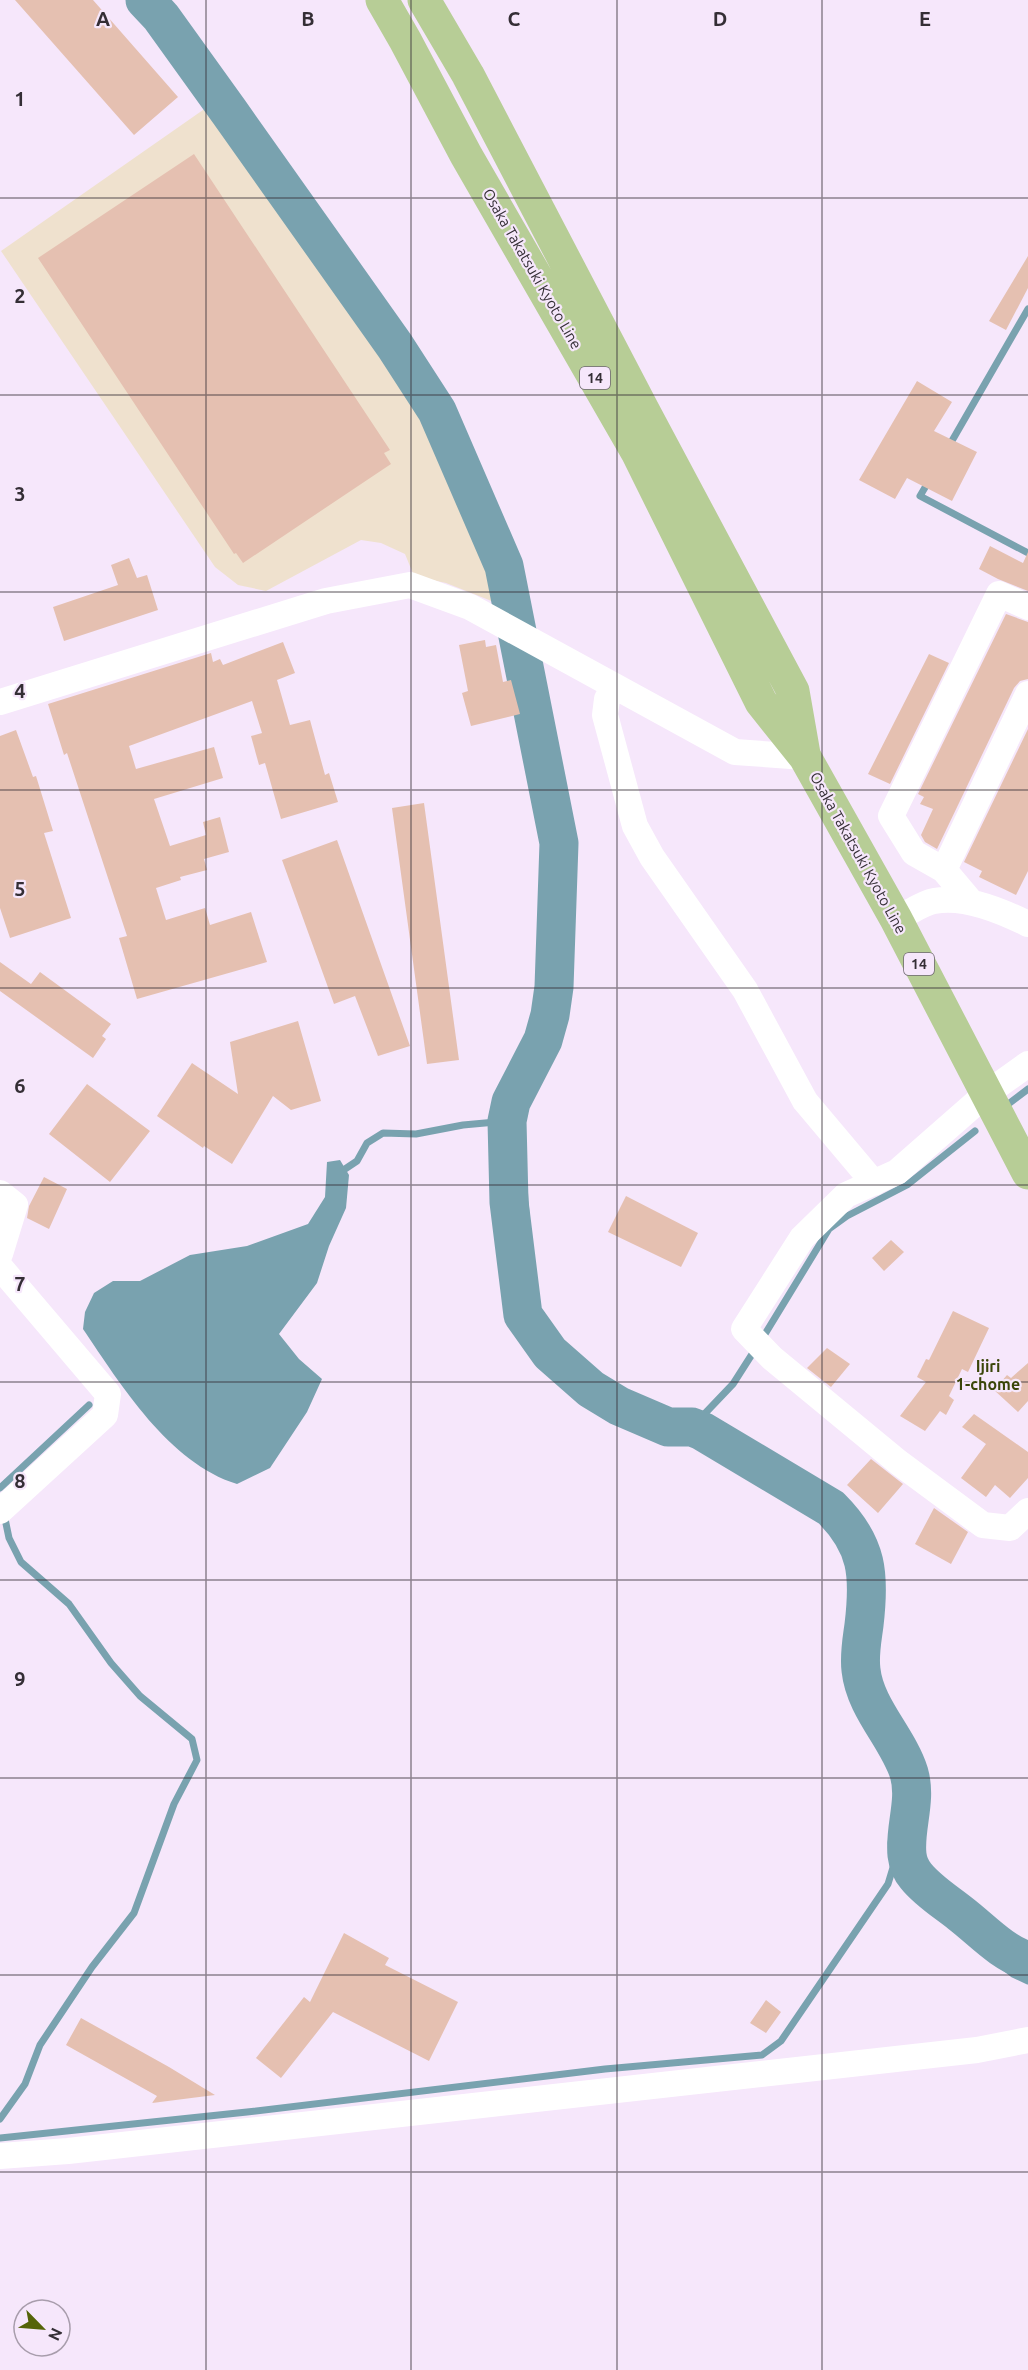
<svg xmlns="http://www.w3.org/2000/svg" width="1028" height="2370" font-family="Ubuntu,sans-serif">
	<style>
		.industrial { fill: #efe1ce }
		.water { fill: #79a2af }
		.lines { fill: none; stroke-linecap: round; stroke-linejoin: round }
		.stream { stroke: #79a2af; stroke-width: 7 }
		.river { stroke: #79a2af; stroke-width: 39 }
		.building { fill: #e5c0b1 }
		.street { stroke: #fff; stroke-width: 26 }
		.primary { stroke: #b7cd96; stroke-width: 33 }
		.grid { fill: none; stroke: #342e35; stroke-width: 1.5; stroke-opacity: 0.55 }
		.labels { text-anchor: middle; stroke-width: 4.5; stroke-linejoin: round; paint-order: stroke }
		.shield { fill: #f6e7fb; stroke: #6e6670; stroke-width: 1.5 }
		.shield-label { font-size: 14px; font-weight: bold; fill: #342e35 }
		.street-label { font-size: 15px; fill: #342e35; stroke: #f6e7fb }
		.neighbourhood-label { font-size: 16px; font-weight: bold; fill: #3a4509; stroke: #f6e7fb }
		.grid-label { font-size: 20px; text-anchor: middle; font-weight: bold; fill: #342e35; stroke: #f6e7fb; stroke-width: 4.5; stroke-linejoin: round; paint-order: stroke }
	</style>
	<rect width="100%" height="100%" fill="#f6e7fb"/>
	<!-- industrial -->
	<path class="industrial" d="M 213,103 L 434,421 L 499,580 L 504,608 L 489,600 L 446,583 L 414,576 L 405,554 L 381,543 L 361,540 L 266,591 L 238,585 L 215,567 L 1,251 Z"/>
	<!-- water -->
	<path class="water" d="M 340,1160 L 349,1175 L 346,1208 L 329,1246 L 317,1283 L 279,1334 L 299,1359 L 322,1379 L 307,1412 L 270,1468 L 237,1484 C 169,1463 121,1385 83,1329 L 85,1312 L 94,1293 L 113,1281 L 140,1281 L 190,1255 L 247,1246 L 308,1224 L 325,1197 L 327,1162 Z"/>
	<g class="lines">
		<!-- stream -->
		<path class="stream" d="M 162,0 L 385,307 L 453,410 L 519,567 L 532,632
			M 949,446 L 1028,309
			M 930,479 L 920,496 L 1028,553
			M 536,652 L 569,816 L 572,844 L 568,993 L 563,1021 L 556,1046 L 524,1102 L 521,1119 L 521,1144 L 532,1298 L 540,1318 L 552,1335 L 610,1386 L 671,1412
			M 1003,1108 L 1028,1089
			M 345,1169 L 357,1161 L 367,1143 L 383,1133 L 416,1134 L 463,1125 L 507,1121
			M 762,1339 L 829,1229 L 847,1216 L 907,1185 L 975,1131
			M 692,1427 L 733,1384 L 756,1348
			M 710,1450 L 826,1522 L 838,1537 L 850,1558 L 855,1582 L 846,1668 L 853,1695 L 890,1762 L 895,1780 L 898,1802 L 891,1843 L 892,1853 L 900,1878 L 918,1899 L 1013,1974 L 1028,1981
			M 0,1488 L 89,1405
			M 0,2119 L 25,2084 L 40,2045 L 92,1967 L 134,1913 L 174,1804 L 197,1760 L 192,1739 L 140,1696 L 111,1663 L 69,1604 L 21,1562 L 9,1538 L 4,1514
			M 0,2138 L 247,2112 L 605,2069 L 762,2055 L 781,2041 L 888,1884 L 895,1861"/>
		<!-- river -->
		<path class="river" d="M 145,0 L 161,17 L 230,113 L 395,346 L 437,411 L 504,566 L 559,843 L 554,987 L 550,1015 L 543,1040 L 511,1102 L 507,1121 L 509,1202 L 523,1315 L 550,1353 L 591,1389 L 619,1406 L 668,1427 L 692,1427 L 702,1431 L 831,1508 C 868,1545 870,1575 864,1625 C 862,1640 859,1655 861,1670 C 865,1708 898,1738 909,1773 C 917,1801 904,1828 907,1855 C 908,1863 911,1870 916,1876 C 928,1891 946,1902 961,1914 C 983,1931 1001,1952 1028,1961"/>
	</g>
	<!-- building -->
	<path class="building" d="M 15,0 L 93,0 L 178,97 L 134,135 Z
		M 194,154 L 390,450 L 384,453 L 391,464 L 243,563 L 236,553 L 234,554 L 38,258 Z
		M 1028,256 L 1028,288 L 1006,330 L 989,321 Z
		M 917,381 L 952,402 L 934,431 L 977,452 L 952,501 L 907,478 L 895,499 L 859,480 Z
		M 990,546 L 1023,563 L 1028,552 L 1028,591 L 998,579 L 979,569 Z
		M 129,558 L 137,578 L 147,575 L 158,610 L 64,641 L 53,607 L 118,585 L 111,565 Z
		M 1006,614 L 1028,622 L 1028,679 L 1020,681 L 1014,688 L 937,849 L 925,842 L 921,835 L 933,809 L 920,804 L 924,797 L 918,794 Z
		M 485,640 L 486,647 L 496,645 L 503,682 L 511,680 L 520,714 L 471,726 L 462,693 L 468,691 L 459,645 Z
		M 283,642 L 295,673 L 277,680 L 290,725 L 310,720 L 325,775 L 329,773 L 338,802 L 281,819 L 265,763 L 259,765 L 251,736 L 262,733 L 252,701 L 129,746 L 136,769 L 214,747 L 223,778 L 154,799 L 170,846 L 206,835 L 203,822 L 220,817 L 229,852 L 204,859 L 207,870 L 180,877 L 181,880 L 156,888 L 166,920 L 205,908 L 210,925 L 251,912 L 267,962 L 137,999 L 119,938 L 127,936 L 67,753 L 64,755 L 48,704 L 211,653 L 213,662 L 220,659 L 223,665 Z
		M 929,654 L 949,663 L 890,784 L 868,774 Z
		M 1028,729 L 1028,871 L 1016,895 L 979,877 L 982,871 L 964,862 Z
		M 16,730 L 33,777 L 36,776 L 53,831 L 44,833 L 71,918 L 10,938 L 0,908 L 0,736 Z
		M 424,803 L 459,1060 L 427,1064 L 392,808 Z
		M 337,840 L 410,1046 L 378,1056 L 355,996 L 334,1004 L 282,860 Z
		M 0,962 L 31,984 L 40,972 L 111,1024 L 102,1036 L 106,1039 L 93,1058 L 0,991 Z
		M 298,1021 L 321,1101 L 291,1110 L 273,1096 L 232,1164 L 204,1146 L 203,1148 L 157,1116 L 192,1063 L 238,1094 L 230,1042 Z
		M 87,1084 L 150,1131 L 110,1182 L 49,1134 Z
		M 44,1177 L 67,1189 L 49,1229 L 27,1218 L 29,1206 Z
		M 626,1196 L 698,1233 L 681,1267 L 608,1232 Z
		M 891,1240 L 904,1252 L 884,1271 L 872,1258 Z
		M 953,1311 L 989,1328 L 968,1372 L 962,1369 L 949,1396 L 954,1400 L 946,1415 L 940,1411 L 925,1431 L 900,1416 L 926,1382 L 917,1377 L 926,1359 L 929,1360 Z
		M 827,1348 L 850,1364 L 831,1387 L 807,1368 Z
		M 1028,1363 L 1028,1401 L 1018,1412 L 994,1390 L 1007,1375 L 1011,1378 Z
		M 974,1414 L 1028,1452 L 1028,1478 L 1010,1498 L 995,1485 L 986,1497 L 961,1478 L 986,1444 L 962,1427 Z
		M 871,1459 L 903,1484 L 878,1513 L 847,1485 Z
		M 934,1508 L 968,1532 L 951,1564 L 915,1544 Z
		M 344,1933 L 389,1958 L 385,1965 L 458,2002 L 429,2061 L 333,2012 L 281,2078 L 256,2058 L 304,1997 L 310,2002 Z
		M 766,2000 L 781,2012 L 766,2033 L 750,2023 Z
		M 81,2018 L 169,2067 L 215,2095 L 152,2103 L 157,2096 L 66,2045 Z"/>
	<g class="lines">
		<!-- street -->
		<path class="street" d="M 614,687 L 607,699 L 605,715 L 635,826 L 652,857 L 745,990 L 805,1101 L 874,1183
			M 0,702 L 326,601 L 410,585 L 470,607 L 735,752 L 805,757
			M 944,870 L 1028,694
			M 971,902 L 944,870 L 914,853 L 891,816 L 999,594 L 1028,607
			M 896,919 C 908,914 922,903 934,901 C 963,895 1002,911 1028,924
			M 1028,1064 L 986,1094 L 897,1172 L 846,1195 L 802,1238 L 744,1329 L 772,1358 L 898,1462 L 983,1525 L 1010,1528 L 1028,1511
			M 0,1193 L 15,1205 L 0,1254
			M 0,1267 L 108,1394 L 105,1415 L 0,1511
			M 0,2156 L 68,2151 L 977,2050 L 1028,2040"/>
		<!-- primary -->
		<path class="primary" d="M 382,0 L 405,40 L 466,155 L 637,452 L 761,702 L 805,757 L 896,919 L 1028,1173
			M 424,0 L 468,75 L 643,410 L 793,691 L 804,754"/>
	</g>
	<!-- grid -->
	<path class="grid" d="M 206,0 L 206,2370M 411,0 L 411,2370M 617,0 L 617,2370M 822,0 L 822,2370M 0,198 L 1028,198M 0,395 L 1028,395M 0,592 L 1028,592M 0,790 L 1028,790M 0,988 L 1028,988M 0,1185 L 1028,1185M 0,1382 L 1028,1382M 0,1580 L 1028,1580M 0,1778 L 1028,1778M 0,1975 L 1028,1975M 0,2172 L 1028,2172"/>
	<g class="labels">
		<!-- shield labels -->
		<g class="shield">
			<rect x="580" y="367" width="30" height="22" rx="4.5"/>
			<rect x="904" y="953" width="30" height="22" rx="4.5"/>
		</g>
		<g class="shield-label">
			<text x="595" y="383">14</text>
			<text x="919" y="969">14</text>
		</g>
		<!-- street labels -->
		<g class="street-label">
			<text transform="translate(532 269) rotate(60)" y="5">Osaka Takatsuki Kyoto Line</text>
			<text transform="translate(858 853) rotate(61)" y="5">Osaka Takatsuki Kyoto Line</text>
		</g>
		<!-- neighbourhood labels -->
		<g class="neighbourhood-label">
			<text x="988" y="1372">Ijiri<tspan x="988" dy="18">1-chome</tspan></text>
		</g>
	</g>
	<g class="grid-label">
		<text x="103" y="26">A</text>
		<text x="308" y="26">B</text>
		<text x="514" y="26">C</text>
		<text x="720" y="26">D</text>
		<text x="925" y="26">E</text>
		<text x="20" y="106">1</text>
		<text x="20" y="303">2</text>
		<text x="20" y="501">3</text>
		<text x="20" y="698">4</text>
		<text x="20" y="896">5</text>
		<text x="20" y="1093">6</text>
		<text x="20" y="1291">7</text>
		<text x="20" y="1488">8</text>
		<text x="20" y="1686">9</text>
	</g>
	<!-- north arrow -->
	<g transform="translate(42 2328) rotate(115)"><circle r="28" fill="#f6e7fb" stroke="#a89dac" stroke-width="1.5"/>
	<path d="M0-4.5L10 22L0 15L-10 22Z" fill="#556409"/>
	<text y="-9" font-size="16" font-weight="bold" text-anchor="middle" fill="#342e35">N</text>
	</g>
</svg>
